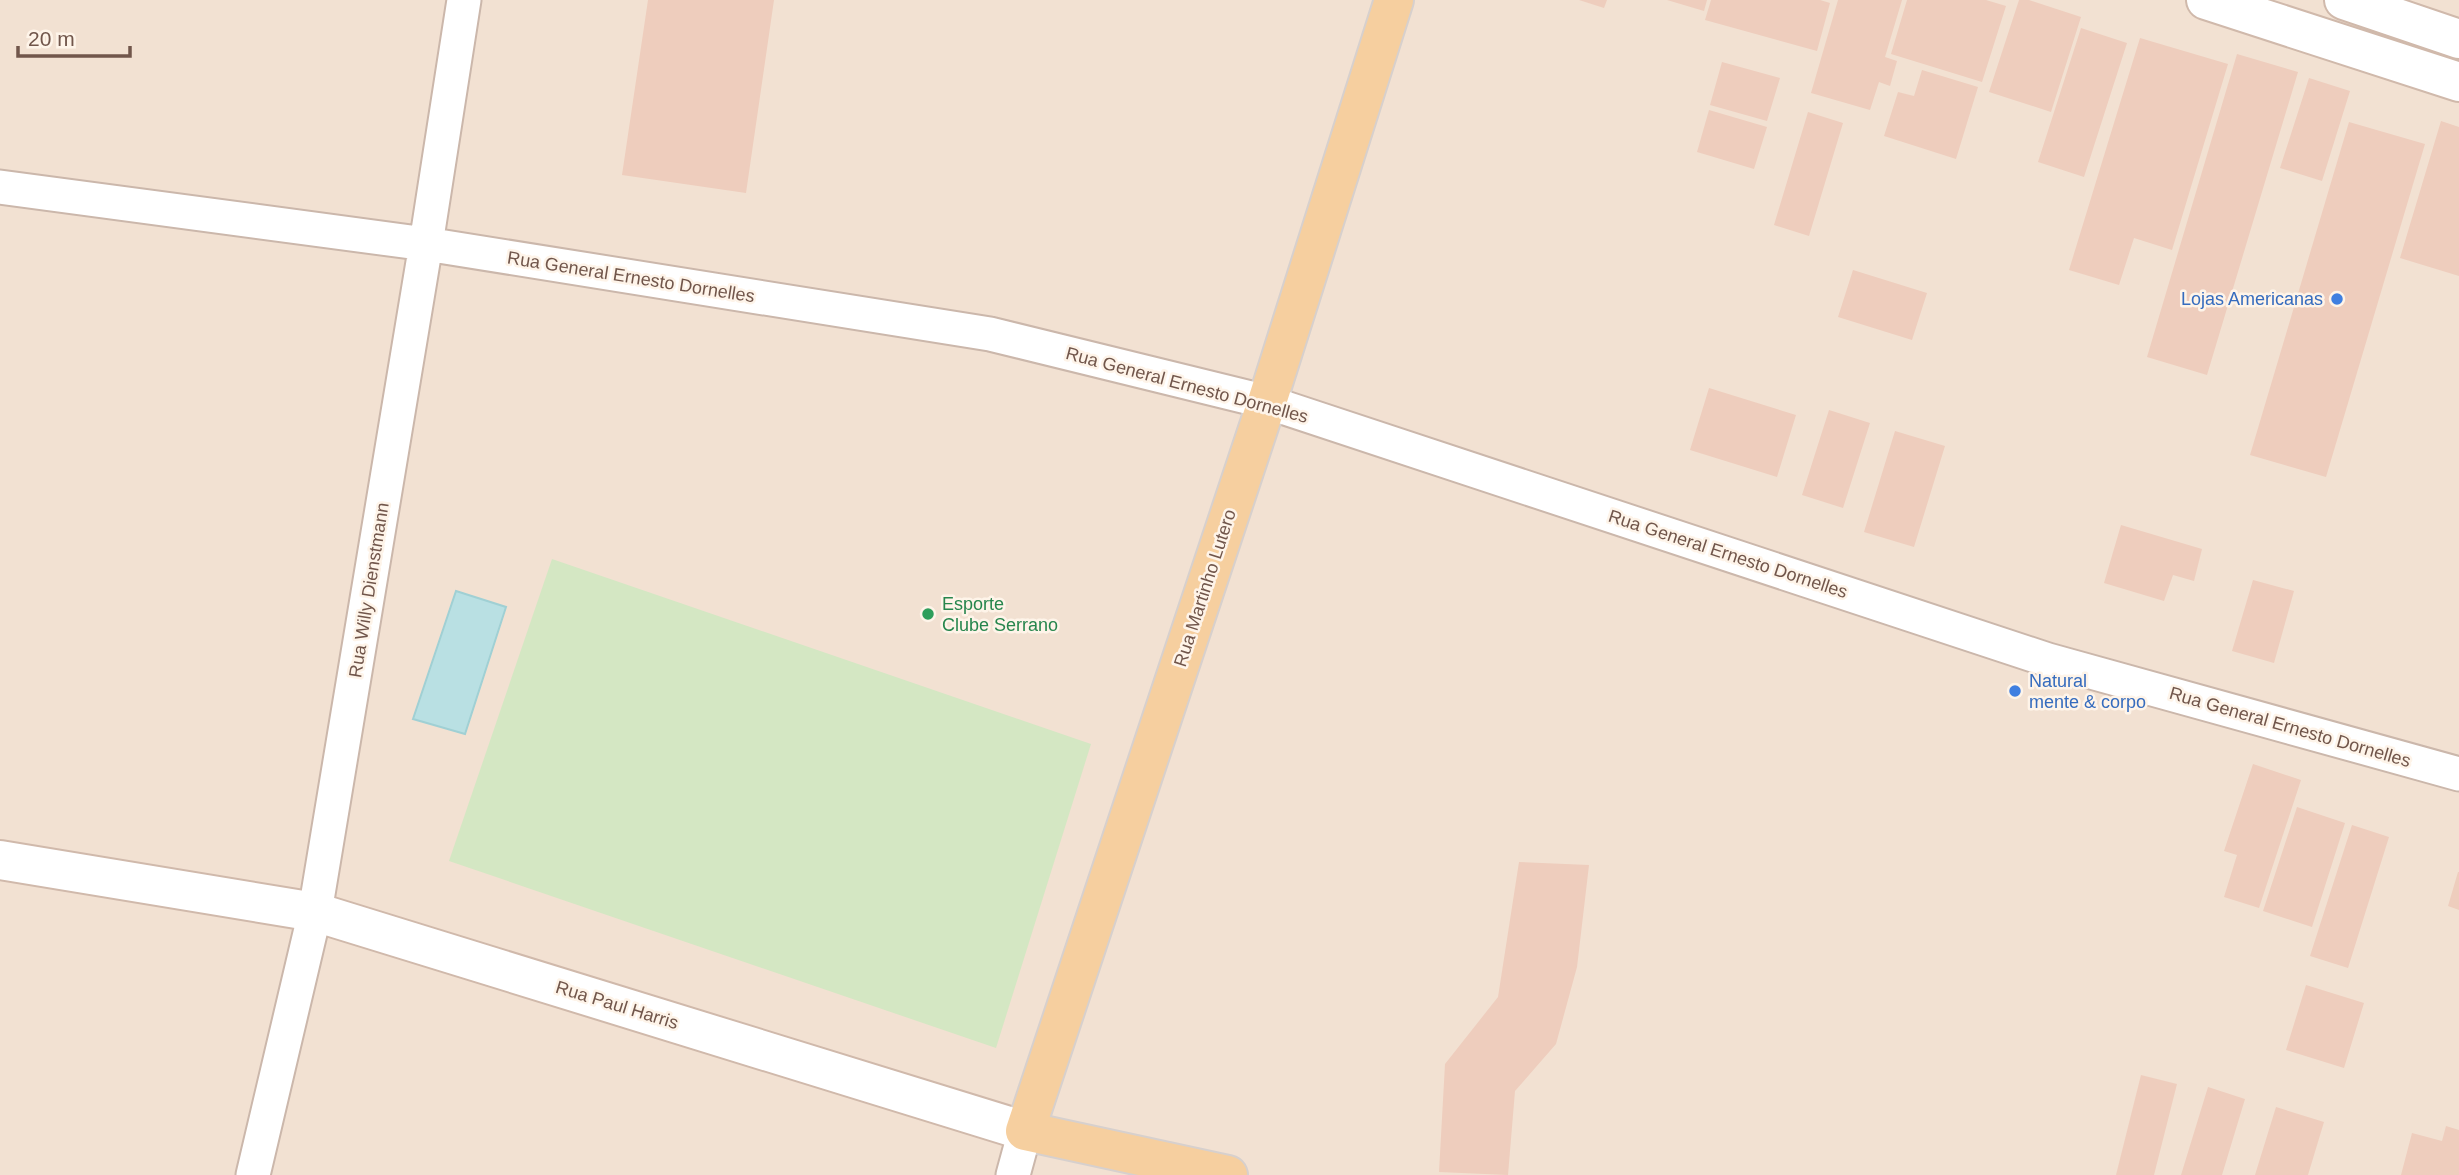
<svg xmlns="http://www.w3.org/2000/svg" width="2459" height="1175" font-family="Helvetica,sans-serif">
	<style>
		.residential { fill: #f2e1d2 }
		.green { fill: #d4e7c3 }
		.water { fill: #b9e0e3; stroke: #a0d0d4; stroke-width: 2 }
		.building { fill: #eecdbd }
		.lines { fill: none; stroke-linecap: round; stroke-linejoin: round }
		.street-casing { stroke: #cbb7ab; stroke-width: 37 }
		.secondary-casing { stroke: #d0b9ab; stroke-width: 42 }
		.primary-casing { stroke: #d7d0cd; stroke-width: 42 }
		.street { stroke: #fff; stroke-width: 33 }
		.secondary { stroke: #fff; stroke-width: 38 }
		.primary { stroke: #f6cf9f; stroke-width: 38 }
		.shop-dot { fill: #3f7fe0; stroke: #fef4e9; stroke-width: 2.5 }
		.leisure-dot { fill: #2e9e5b; stroke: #fef4e9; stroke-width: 2.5 }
		.labels { text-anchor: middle; stroke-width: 5; stroke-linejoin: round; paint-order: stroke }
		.street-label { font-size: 18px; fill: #71564b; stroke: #fef4e9 }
		.shop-label { font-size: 18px; fill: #366cbe; stroke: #fef4e9; text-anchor: end }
		.leisure-label { font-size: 18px; fill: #27864d; stroke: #fef4e9; text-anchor: start }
	</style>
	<rect width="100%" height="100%" fill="#fbf0e3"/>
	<!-- residential -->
	<path class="residential" d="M 0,0 L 2459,0 L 2459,1175 L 0,1175 Z"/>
	<!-- green -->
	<path class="green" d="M 552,559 L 1091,744 L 996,1048 L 449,861 Z"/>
	<!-- water -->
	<path class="water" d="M 456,591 L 506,607 L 465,734 L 413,719 Z"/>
	<!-- building -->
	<path class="building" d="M 648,0 L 774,0 L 746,193 L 622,175 Z
		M 1579,0 L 1607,0 L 1604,8 Z
		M 1667,0 L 1707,0 L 1704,11 Z
		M 1711,0 L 1820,0 L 1830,3 L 1817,51 L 1705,20 Z
		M 1838,0 L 1902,0 L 1885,57 L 1897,61 L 1890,86 L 1879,82 L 1870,110 L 1811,93 Z
		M 1907,0 L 1986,0 L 2006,6 L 1982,82 L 1891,54 Z
		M 2019,0 L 2029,0 L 2081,17 L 2051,112 L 1989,92 Z
		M 2081,28 L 2127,43 L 2084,177 L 2038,162 Z
		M 2140,38 L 2228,64 L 2172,250 L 2134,238 L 2119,285 L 2069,270 Z
		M 2237,54 L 2298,72 L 2207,375 L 2147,357 Z
		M 1722,62 L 1780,78 L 1767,121 L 1710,105 Z
		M 1922,70 L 1978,87 L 1956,159 L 1884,136 L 1898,92 L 1914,96 Z
		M 2309,78 L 2350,91 L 2322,181 L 2280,168 Z
		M 1709,110 L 1767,127 L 1754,169 L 1697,152 Z
		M 1808,112 L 1843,123 L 1809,236 L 1774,225 Z
		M 2441,121 L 2459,127 L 2459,276 L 2400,258 Z
		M 2349,122 L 2425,144 L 2326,477 L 2250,455 Z
		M 1853,270 L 1927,293 L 1912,340 L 1838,317 Z
		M 1709,388 L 1796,415 L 1777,477 L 1690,450 Z
		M 1829,410 L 1870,423 L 1843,508 L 1802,495 Z
		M 1895,431 L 1945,446 L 1914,547 L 1864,532 Z
		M 2121,525 L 2202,549 L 2194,581 L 2173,575 L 2164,601 L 2104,583 Z
		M 2253,580 L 2294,591 L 2274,663 L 2232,651 Z
		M 2253,764 L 2301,780 L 2259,908 L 2224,897 L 2237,855 L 2224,851 Z
		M 2297,807 L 2345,823 L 2312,927 L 2263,911 Z
		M 2352,825 L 2389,837 L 2348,968 L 2310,956 Z
		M 1519,862 L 1589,865 L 1577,967 L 1556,1044 L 1515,1091 L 1508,1175 L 1439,1172 L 1445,1064 L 1498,997 Z
		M 2458,872 L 2459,872 L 2459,910 L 2448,906 Z
		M 2306,985 L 2364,1003 L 2344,1068 L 2286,1050 Z
		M 2141,1075 L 2177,1084 L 2154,1175 L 2116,1175 Z
		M 2208,1087 L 2245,1099 L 2222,1175 L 2181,1175 Z
		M 2276,1107 L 2324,1122 L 2308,1175 L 2255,1175 Z
		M 2446,1126 L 2459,1130 L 2459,1175 L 2401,1175 L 2412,1133 L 2442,1141 Z"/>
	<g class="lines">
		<!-- street casing -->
		<g class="street-casing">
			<path id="street" d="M 0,187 L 426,244 L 990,334 L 1267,402 L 2048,660 L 2459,774
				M 253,1175 L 315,912 L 426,244 L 464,0
				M 1013,1175 L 1025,1131"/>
		</g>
		<!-- secondary casing -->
		<g class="secondary-casing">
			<path id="secondary" d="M 2206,0 L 2459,82
				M 2344,0 L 2459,39
				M 0,860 L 315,912 L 1025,1131"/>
		</g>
		<!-- primary casing -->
		<g class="primary-casing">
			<path id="primary" d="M 1228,1175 L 1025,1131 L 1267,402 L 1394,0"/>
		</g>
		<!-- street -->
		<use href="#street" class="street"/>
		<!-- secondary -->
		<use href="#secondary" class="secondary"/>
		<!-- primary -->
		<use href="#primary" class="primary"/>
	</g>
	<!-- markers -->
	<g class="shop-dot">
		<circle cx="2337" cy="299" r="7"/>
		<circle cx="2015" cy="691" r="7"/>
	</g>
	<circle class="leisure-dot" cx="928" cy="614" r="7"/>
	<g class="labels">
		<!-- street labels -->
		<g class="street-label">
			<text transform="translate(631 277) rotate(9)" y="6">Rua General Ernesto Dornelles</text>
			<text transform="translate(1187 385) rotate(15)" y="6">Rua General Ernesto Dornelles</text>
			<text transform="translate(1728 554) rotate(18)" y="6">Rua General Ernesto Dornelles</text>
			<text transform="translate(1205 588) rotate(-72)" y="6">Rua Martinho Lutero</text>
			<text transform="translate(369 590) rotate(-81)" y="6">Rua Willy Dienstmann</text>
			<text transform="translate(2290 727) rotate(16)" y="6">Rua General Ernesto Dornelles</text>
			<text transform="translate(617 1005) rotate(17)" y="6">Rua Paul Harris</text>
		</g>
		<!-- shop labels -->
		<g class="shop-label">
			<text x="2323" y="305">Lojas Americanas</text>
			<text x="2029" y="687" text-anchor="start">Natural<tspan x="2029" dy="21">mente &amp; corpo</tspan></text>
		</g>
		<!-- leisure labels -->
		<g class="leisure-label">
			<text x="942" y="610">Esporte<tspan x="942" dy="21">Clube Serrano</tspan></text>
		</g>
	</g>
	<!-- scale -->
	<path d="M18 46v10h112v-10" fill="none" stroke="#71564b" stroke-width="3.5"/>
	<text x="28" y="46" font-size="21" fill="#71564b" stroke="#fef4e9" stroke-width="5" paint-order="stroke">20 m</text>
</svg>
